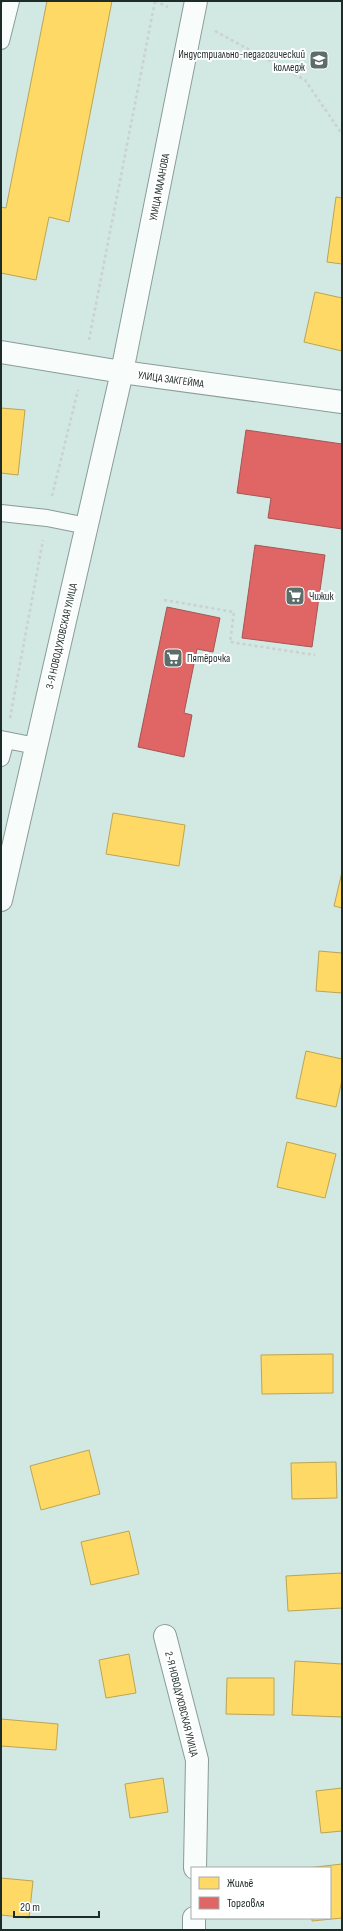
<svg xmlns="http://www.w3.org/2000/svg" width="343" height="1931" font-family="'Sofia Sans Condensed',sans-serif">
	<style>
		.homes { fill: #ffd966; stroke: #bba554 }
		.shops { fill: #e06666; stroke: #a65554 }
		.lines { fill: none; stroke-linecap: round; stroke-linejoin: round }
		.service-casing { stroke: #8b9c98; stroke-width: 18 }
		.minor-casing { stroke: #8b9c98; stroke-width: 24 }
		.tertiary-casing { stroke: #8b9c98; stroke-width: 24 }
		.path { stroke: #cbd1cf; stroke-width: 2.5; stroke-dasharray: 3 3; stroke-linecap: butt }
		.service { stroke: #f8fcfb; stroke-width: 16 }
		.minor { stroke: #f8fcfb; stroke-width: 22 }
		.tertiary { stroke: #f8fcfb; stroke-width: 22 }
		.labels { text-anchor: middle; stroke-width: 4; stroke-linejoin: round; paint-order: stroke }
		.poi-label { font-size: 11px; fill: #1d2c29; stroke: #fff; text-anchor: start }
		.street-label { font-size: 11px; fill: #1d2c29; stroke: #fff }
	</style>
	<rect width="100%" height="100%" fill="#d2e8e2"/>
	<!-- homes -->
	<path class="homes" d="M 47,1 L 112,1 L 69,222 L 49,217 L 36,280 L 1,273 L 1,207 L 6,208 Z
		M 336,197 L 342,198 L 342,264 L 327,262 Z
		M 315,292 L 342,298 L 342,351 L 304,342 Z
		M 1,408 L 25,410 L 18,475 L 1,473 Z
		M 113,813 L 185,825 L 179,866 L 106,854 Z
		M 342,872 L 342,908 L 334,906 Z
		M 319,951 L 342,953 L 342,993 L 316,991 Z
		M 306,1051 L 342,1059 L 342,1080 L 336,1107 L 296,1098 Z
		M 287,1142 L 336,1154 L 325,1198 L 277,1187 Z
		M 333,1354 L 333,1393 L 262,1394 L 261,1355 Z
		M 89,1450 L 100,1494 L 41,1510 L 30,1466 Z
		M 336,1462 L 337,1498 L 292,1499 L 291,1463 Z
		M 129,1531 L 139,1574 L 91,1585 L 81,1542 Z
		M 342,1573 L 342,1608 L 288,1611 L 286,1576 Z
		M 129,1654 L 136,1693 L 106,1698 L 99,1660 Z
		M 295,1661 L 342,1664 L 342,1717 L 292,1715 Z
		M 227,1678 L 274,1678 L 274,1715 L 226,1714 Z
		M 1,1719 L 58,1724 L 56,1750 L 1,1746 Z
		M 163,1778 L 168,1812 L 130,1818 L 125,1784 Z
		M 342,1788 L 342,1831 L 321,1833 L 316,1791 Z
		M 342,1864 L 342,1918 L 312,1921 L 312,1918 L 330,1918 L 330,1868 L 307,1868 Z
		M 1,1878 L 33,1881 L 29,1918 L 1,1915 Z"/>
	<!-- shops -->
	<path class="shops" d="M 246,430 L 342,444 L 342,529 L 268,518 L 271,498 L 237,493 Z
		M 255,545 L 325,555 L 312,647 L 242,638 Z
		M 167,607 L 220,618 L 213,652 L 197,649 L 184,713 L 192,715 L 184,757 L 138,747 Z"/>
	<g class="lines">
		<!-- service casing -->
		<g class="service-casing">
			<path id="service" d="M 1,41 L 11,1
				M 1,513 L 47,518 L 87,526
				M 1,739 L 36,746
				M 1,758 L 6,740"/>
		</g>
		<!-- minor casing -->
		<g class="minor-casing">
			<path id="minor" d="M 1,900 L 122,372
				M 165,1636 L 197,1760 L 195,1868
				M 194,1930 L 194,1918"/>
		</g>
		<!-- tertiary casing -->
		<g class="tertiary-casing">
			<path id="tertiary" d="M 1,352 L 122,372 L 342,402
				M 122,372 L 196,1"/>
		</g>
		<!-- path -->
		<path class="path" d="M 155,1 L 168,7
			M 215,31 L 305,80 L 342,134
			M 89,340 L 155,1
			M 52,496 L 78,390
			M 164,600 L 234,612 L 230,642 L 315,655
			M 10,718 L 43,540"/>
		<!-- service -->
		<use href="#service" class="service"/>
		<!-- minor -->
		<use href="#minor" class="minor"/>
		<!-- tertiary -->
		<use href="#tertiary" class="tertiary"/>
	</g>
	<!-- icons -->
	<defs>
		<g id="university-square" transform="scale(1)"><rect x="-9" y="-9" width="18" height="18" rx="4" fill="#5c6e6a" stroke="#fff"/><path d="M0-5L7-2L0 1L-7-2ZM-4 1L0 2.5L4 1V4Q0 6-4 4Z" fill="#fff"/></g>
		<g id="supermarket-square" transform="scale(1)"><rect x="-9" y="-9" width="18" height="18" rx="4" fill="#5c6e6a" stroke="#fff"/><path d="M-6-5.5h2.5l.6 2H6L4.5 2H-2.5L-4.4-4H-6ZM-1.5 3.2a1.3 1.3 0 1 0 .1 0ZM3 3.2a1.3 1.3 0 1 0 .1 0Z" fill="#fff"/></g>
	</defs>
	<g fill-rule="evenodd">
		<use href="#university-square" x="319" y="60"/>
		<use href="#supermarket-square" x="295" y="596"/>
		<use href="#supermarket-square" x="173" y="658"/>
	</g>
	<g class="labels">
		<!-- poi labels -->
		<g class="poi-label">
			<text x="305" y="58" text-anchor="end">Индустриально-педагогический<tspan x="305" dy="13">колледж</tspan></text>
			<text x="309" y="600">Чижик</text>
			<text x="187" y="662">Пятёрочка</text>
		</g>
		<!-- street labels -->
		<g class="street-label">
			<text transform="translate(159 187) rotate(-79)" y="4">УЛИЦА МАЛАНОВА</text>
			<text transform="translate(171 379) rotate(8)" y="4">УЛИЦА ЗАКГЕЙМА</text>
			<text transform="translate(61 636) rotate(-77)" y="4">3-Я НОВОДУХОВСКАЯ УЛИЦА</text>
			<text transform="translate(182 1704) rotate(76)" y="4">2-Я НОВОДУХОВСКАЯ УЛИЦА</text>
		</g>
	</g>
	<!-- border -->
	<rect width="343" height="1931" fill="none" stroke="#1d2c29" stroke-width="4"/>
	<!-- legend -->
	<rect x="191" y="1867" width="140" height="52" fill="#ffffff" stroke="#a5aba9"/>
	<rect x="199" y="1877" width="20" height="12" fill="#ffd966" stroke="#a5aba9"/>
	<text x="227" y="1887" font-size="12" fill="#1d2c29">Жильё</text>
	<rect x="199" y="1897" width="20" height="12" fill="#e06666" stroke="#a5aba9"/>
	<text x="227" y="1907" font-size="12" fill="#1d2c29">Торговля</text>
	<!-- scale -->
	<path d="M14 1911v6h85v-6" fill="none" stroke="#1d2c29" stroke-width="2"/>
	<text x="20" y="1911" font-size="12" fill="#1d2c29" stroke="#ffffff" stroke-width="3" paint-order="stroke">20 m</text>
</svg>
